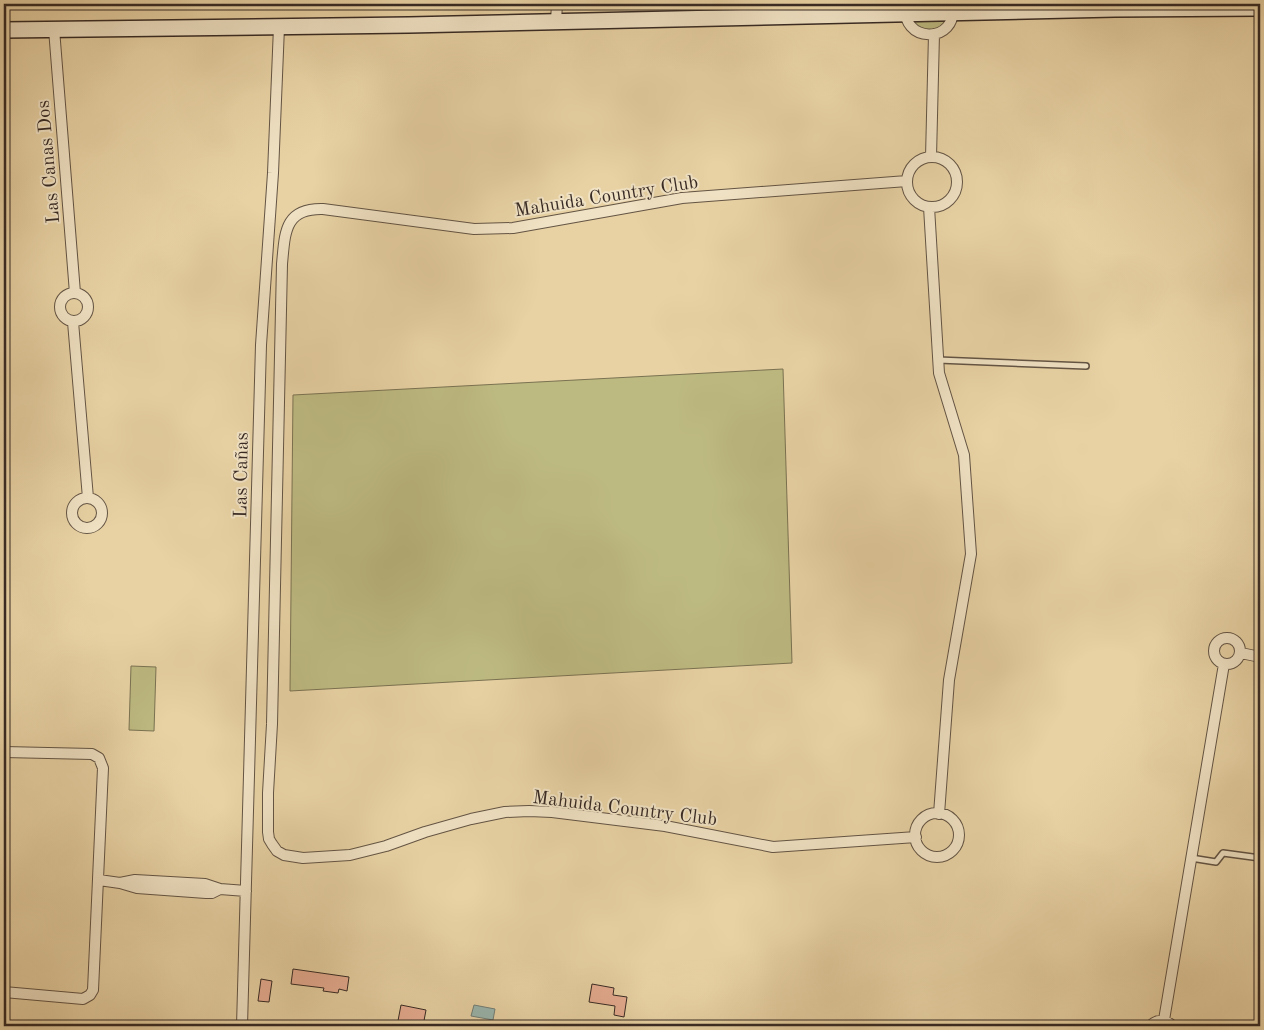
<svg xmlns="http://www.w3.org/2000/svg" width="1264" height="1030" font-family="'Old Standard TT',serif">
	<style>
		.green { fill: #bdba81; stroke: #7a7252 }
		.water { fill: #99b6ae; stroke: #727e77 }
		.building { fill: #e6ac91; stroke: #372a24 }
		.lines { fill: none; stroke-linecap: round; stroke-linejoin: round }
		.lane-casing { stroke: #635444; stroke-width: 8 }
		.street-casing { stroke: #635444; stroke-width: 12 }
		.secondary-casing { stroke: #372a24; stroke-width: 18 }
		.lane { stroke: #f0e2c4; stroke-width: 5 }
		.street { stroke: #f0e2c4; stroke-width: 10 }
		.secondary { stroke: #f0e2c4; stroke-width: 15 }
		.labels { text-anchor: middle; stroke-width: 4; stroke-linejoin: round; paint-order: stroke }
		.street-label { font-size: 19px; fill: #372a24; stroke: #f0e2c4 }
	</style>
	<rect width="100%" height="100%" fill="#e8d2a4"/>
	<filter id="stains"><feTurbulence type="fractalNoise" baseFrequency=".004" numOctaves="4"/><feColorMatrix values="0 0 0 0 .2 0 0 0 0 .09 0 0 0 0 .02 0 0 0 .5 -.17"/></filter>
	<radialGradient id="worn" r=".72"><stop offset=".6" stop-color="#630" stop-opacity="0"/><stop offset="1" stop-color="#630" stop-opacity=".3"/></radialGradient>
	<!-- green -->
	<path class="green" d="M 911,4 L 947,4 C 950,17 942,33 926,30 C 923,30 918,27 915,25 L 910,7 Z
		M 783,369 L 792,663 L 290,691 L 293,395 Z
		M 131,666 L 156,667 L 154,731 L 129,730 Z"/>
	<!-- water -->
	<path class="water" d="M 474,1005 L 495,1009 L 493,1020 L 471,1016 Z"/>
	<!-- building -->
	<path class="building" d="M 293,969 L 349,977 L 347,991 L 339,989 L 338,993 L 323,991 L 324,988 L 291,984 Z
		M 261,979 L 272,981 L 269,1002 L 258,1001 Z
		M 592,984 L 614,988 L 613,995 L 627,997 L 624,1017 L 614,1015 L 615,1006 L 589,1002 Z
		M 401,1005 L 426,1010 L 423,1026 L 397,1026 Z"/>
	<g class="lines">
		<!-- lane casing -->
		<g class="lane-casing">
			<path id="lane" d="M 938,360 L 1086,366
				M 1191,858 L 1216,862 L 1223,853 L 1260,858"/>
		</g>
		<!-- street casing -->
		<g class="street-casing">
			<path id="street" d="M 907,4 C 897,43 960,46 952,4
				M 556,21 L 557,4
				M 54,29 L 75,293
				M907 182a25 25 0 1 1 50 0a25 25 0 1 1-50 0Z
				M 931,157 L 934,34
				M 907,181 L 682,198 L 513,228 L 474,229 L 323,209 C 284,208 285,233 282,264 L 272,724 L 268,793 L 268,832 L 269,839 L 272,844 L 277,851 L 284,855 L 303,858 L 350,855 L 386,846 L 425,832 L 471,819 L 505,812 L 529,811 L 552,812 L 665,826 L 773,847 L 916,837
				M 929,207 L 939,373 L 964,455 L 971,554 L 949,680 L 939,814
				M60 307a14 14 0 1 1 28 0a14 14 0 1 1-28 0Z
				M 73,322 L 88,498
				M72 513a15 15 0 1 1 30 0a15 15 0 1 1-30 0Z
				M1214 651a13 13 0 1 1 26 0a13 13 0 1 1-26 0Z
				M 1241,653 L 1260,657
				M 4,752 L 92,754 L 99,758 L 103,768 L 93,990 L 90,995 L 83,999 L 4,992
				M915 835a22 22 0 1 1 44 0a22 22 0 1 1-44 0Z
				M 99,880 L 120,883 L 137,888 L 206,893 L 212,893 L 220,889
				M 120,883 L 135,880 L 205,884 L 220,889 L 246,891
				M 1164,1020 L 1224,664
				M 242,1026 L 261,345 L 273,173 L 279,27
				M 1150,1026 C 1157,1019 1165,1019 1173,1026"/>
		</g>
		<!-- secondary casing -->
		<g class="secondary-casing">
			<path id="secondary" d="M 4,30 L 409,25 L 1115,9 L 1260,8"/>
		</g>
		<!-- lane -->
		<use href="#lane" class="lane"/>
		<!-- street -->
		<use href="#street" class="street"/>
		<!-- secondary -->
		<use href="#secondary" class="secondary"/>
	</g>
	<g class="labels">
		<!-- street labels -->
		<g class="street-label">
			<text transform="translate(47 162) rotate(-95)" y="7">Las Canas Dos</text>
			<text transform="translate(606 195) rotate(-9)" y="7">Mahuida Country Club</text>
			<text transform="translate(240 475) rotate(-89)" y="7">Las Cañas</text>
			<text transform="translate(625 807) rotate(7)" y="7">Mahuida Country Club</text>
		</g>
	</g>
	<!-- margin -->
	<rect width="1264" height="1030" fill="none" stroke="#e8d2a4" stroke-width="20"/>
	<rect x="5" y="5" width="1254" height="1020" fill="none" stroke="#372a24" stroke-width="2.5"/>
	<rect x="10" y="10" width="1244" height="1010" fill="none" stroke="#372a24"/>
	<rect width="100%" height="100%" filter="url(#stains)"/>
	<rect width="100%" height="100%" fill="url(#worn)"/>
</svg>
